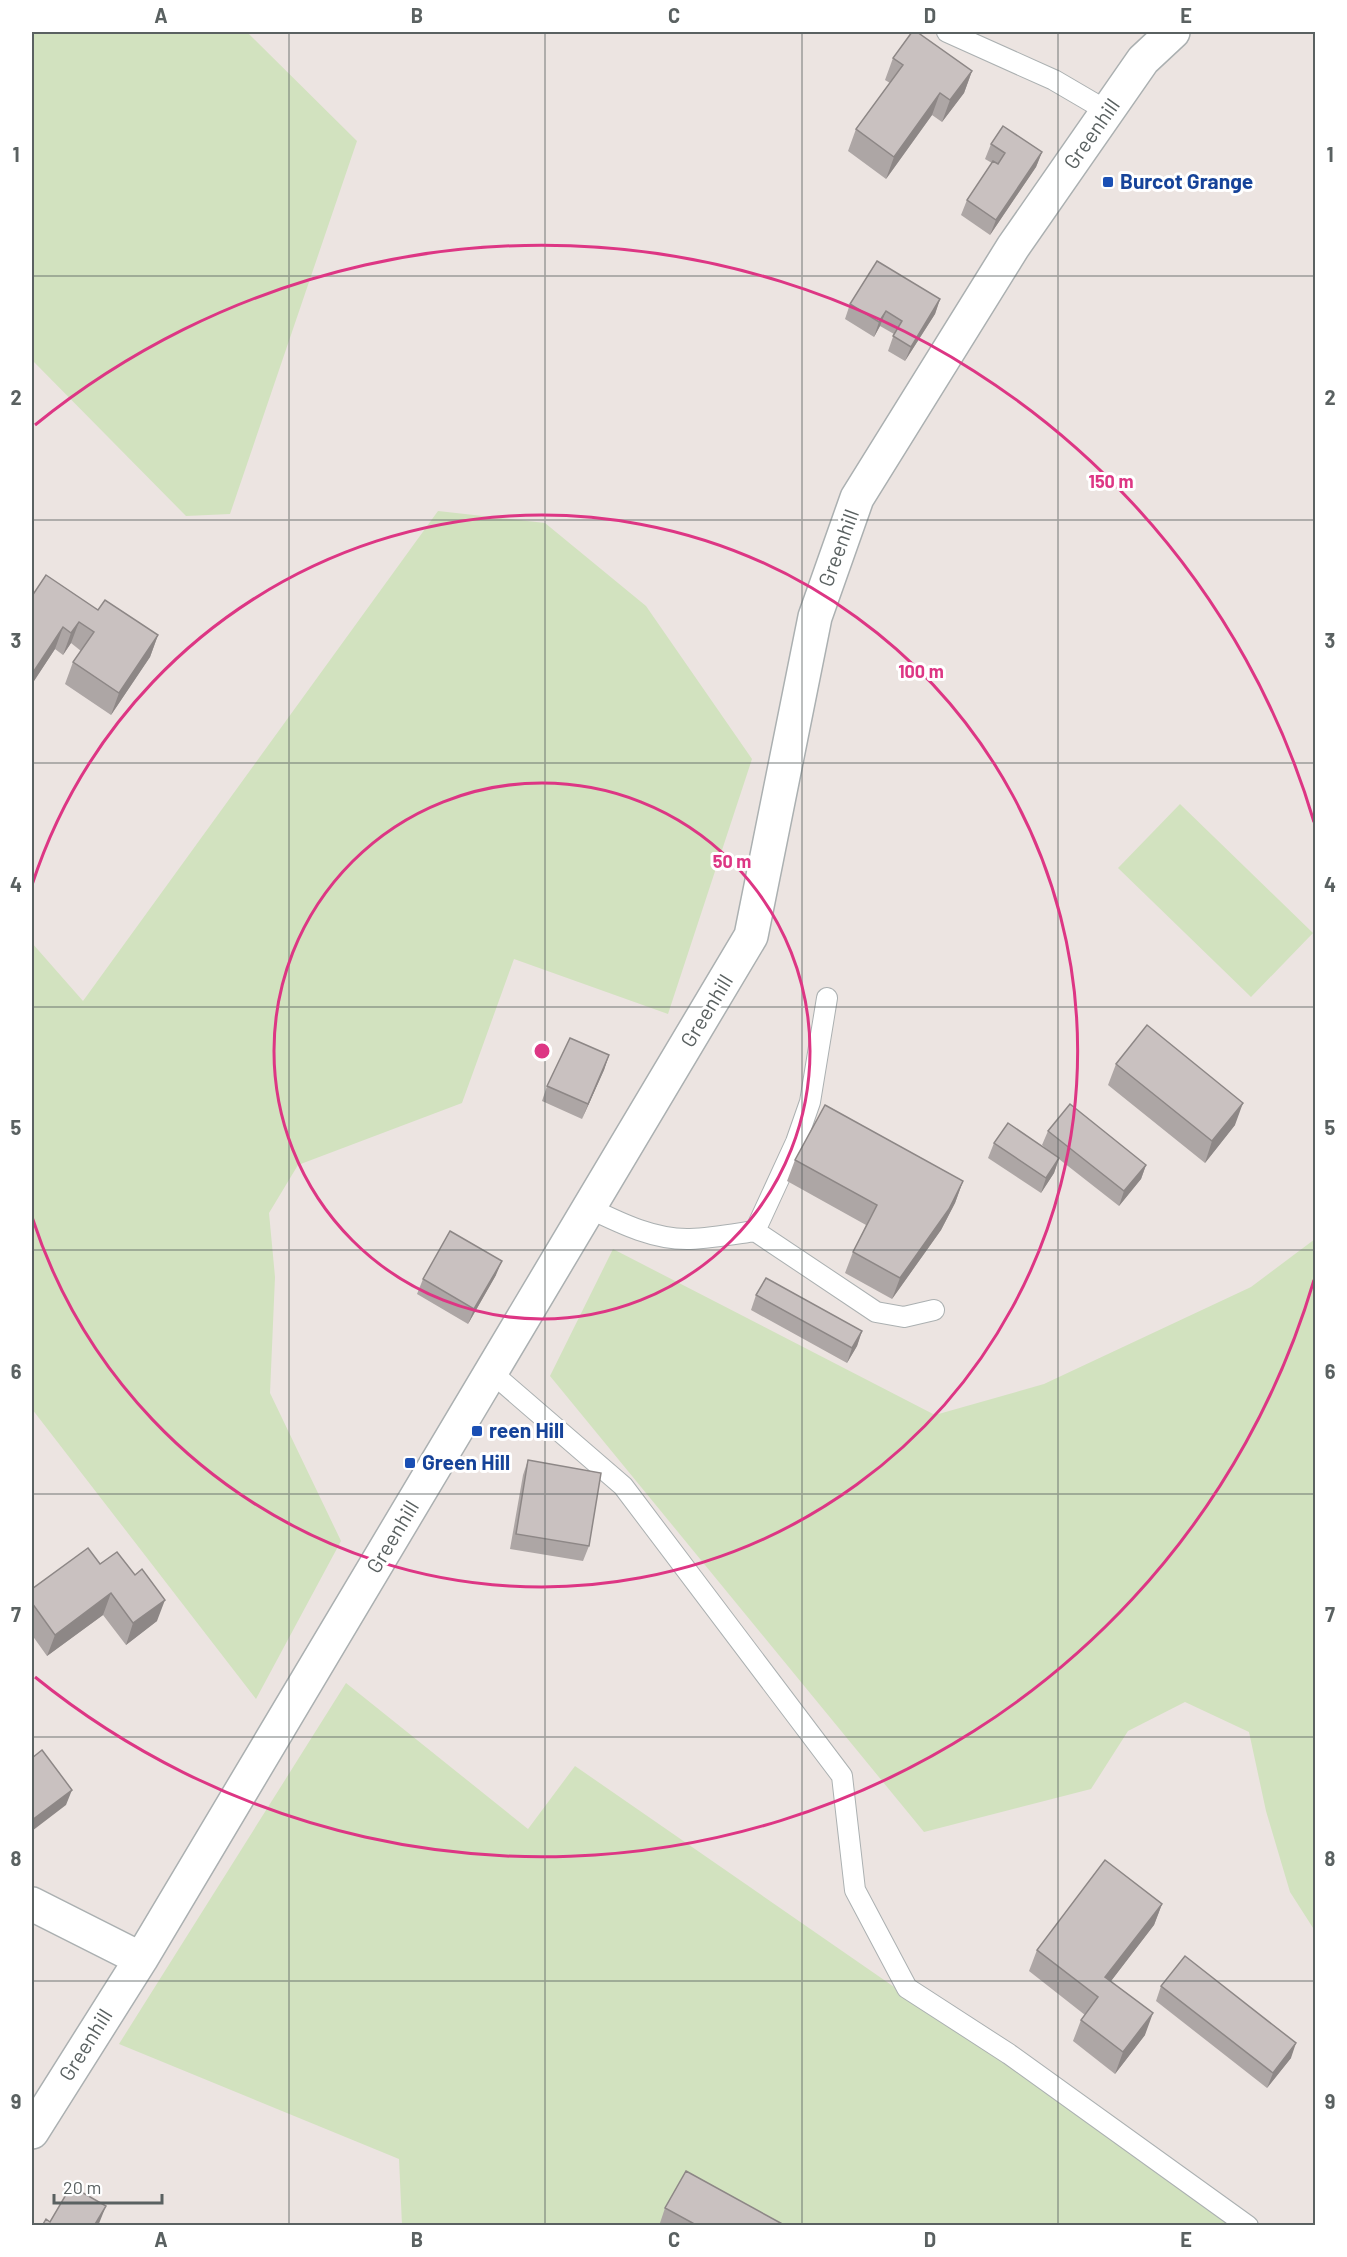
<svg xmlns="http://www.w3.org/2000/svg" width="1347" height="2257" font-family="Barlow,sans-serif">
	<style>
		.green { fill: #d2e2bf }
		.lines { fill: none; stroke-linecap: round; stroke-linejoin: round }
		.service-casing { stroke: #abb0b1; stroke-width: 22 }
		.minor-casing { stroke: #abb0b1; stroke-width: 36 }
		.service { stroke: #fff; stroke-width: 20 }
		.minor { stroke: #fff; stroke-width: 33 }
		.wall { fill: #ada6a5 }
		.shaded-wall { fill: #8d8786 }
		.building { fill: #c9c1c0; stroke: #8d8786; stroke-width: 1.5 }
		.grid { fill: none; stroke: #5a6161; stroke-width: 1.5; stroke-opacity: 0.55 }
		.ring { fill: none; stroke: #dd3684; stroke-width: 3 }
		.transit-dot { fill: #1a4fb4; stroke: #fff; stroke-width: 2 }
		.labels { text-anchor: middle; stroke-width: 6; stroke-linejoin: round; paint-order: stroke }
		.street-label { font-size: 21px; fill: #5a6161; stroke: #fff }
		.transit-label { font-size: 21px; font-weight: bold; fill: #164399; stroke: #fff; text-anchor: start }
		.centre { fill: #dd3684; stroke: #fff; stroke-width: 3 }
		.ring-label { font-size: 18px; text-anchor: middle; font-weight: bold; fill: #dd3684; stroke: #fff; stroke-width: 6; stroke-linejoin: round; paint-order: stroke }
		.neatline { fill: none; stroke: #5a6161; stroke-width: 2 }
		.grid-label { font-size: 20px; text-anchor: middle; font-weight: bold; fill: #5a6161 }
	</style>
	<rect width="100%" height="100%" fill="#ece4e1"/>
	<!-- green -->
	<path class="green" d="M 32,32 L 247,32 L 357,141 L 230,514 L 186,516 L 32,360 Z
		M 438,511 L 545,523 L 646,606 L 752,759 L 668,1014 L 514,959 L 462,1103 L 298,1165 L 269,1213 L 275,1277 L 270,1393 L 341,1541 L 256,1699 L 32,1409 L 32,943 L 83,1001 Z
		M 1180,804 L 1313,933 L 1251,997 L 1118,868 Z
		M 1315,1239 L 1315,1931 L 1290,1892 L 1266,1811 L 1249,1732 L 1185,1702 L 1128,1731 L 1091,1789 L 924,1832 L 550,1376 L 613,1249 L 935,1415 L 1044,1384 L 1251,1287 Z
		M 346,1683 L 528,1829 L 575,1766 L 1238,2225 L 402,2225 L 399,2159 L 119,2044 Z"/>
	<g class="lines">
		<!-- service casing -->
		<g class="service-casing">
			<path id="service" d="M 947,32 L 1054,80 L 1107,111
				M 589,1208 C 620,1223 654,1240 690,1239 C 712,1238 734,1234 755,1231 L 796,1142 L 810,1102 L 827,998
				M 755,1231 L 876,1312 L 904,1317 L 934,1310
				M 491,1372 L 623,1486 L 842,1776 L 855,1890 L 907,1988 L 1009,2054 L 1248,2226"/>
		</g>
		<!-- minor casing -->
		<g class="minor-casing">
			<path id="minor" d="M 32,1904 L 141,1959
				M 32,2132 L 141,1959 L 751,936 L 815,617 L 857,498 L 1013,247 L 1143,60 L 1173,32"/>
		</g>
		<!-- service -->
		<use href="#service" class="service"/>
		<!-- minor -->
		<use href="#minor" class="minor"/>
	</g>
	<!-- wall -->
	<path class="wall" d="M 893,58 L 972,71 L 964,93 L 942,122 L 932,115 L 886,179 L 848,151 L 856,129 L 890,83 L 885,80 Z
		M 991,144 L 1042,152 L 1036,167 L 990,235 L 961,215 L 967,200 L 992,163 L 985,159 Z
		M 940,299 L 935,314 L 905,361 L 888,351 L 894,334 L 880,326 L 874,337 L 845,319 L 850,304 Z
		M 32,596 L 98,610 L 158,635 L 150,657 L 111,715 L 65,684 L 73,662 L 81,651 L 71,643 L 63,655 L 55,649 L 32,684 Z
		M 609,1055 L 604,1070 L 582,1119 L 542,1101 L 547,1086 Z
		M 1116,1064 L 1235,1125 L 1205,1163 L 1108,1085 Z
		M 1048,1131 L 1146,1165 L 1141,1179 L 1119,1206 L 1059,1159 L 1054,1173 L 1041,1193 L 988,1158 L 994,1143 L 1050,1152 L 1042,1145 Z
		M 795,1160 L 963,1181 L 955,1203 L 941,1230 L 892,1299 L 845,1273 L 853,1252 L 866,1225 L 787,1181 Z
		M 496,1275 L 468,1324 L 417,1294 L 423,1279 Z
		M 756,1295 L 862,1331 L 857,1346 L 847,1363 L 751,1310 Z
		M 528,1460 L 589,1546 L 583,1561 L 510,1549 L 523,1475 Z
		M 100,1564 L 157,1621 L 126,1645 L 103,1615 L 47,1656 L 32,1635 L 32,1589 Z
		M 1162,1904 L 1154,1925 L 1111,1981 L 1145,2035 L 1115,2074 L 1073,2041 L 1081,2020 L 1085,2015 L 1029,1971 L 1037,1950 Z
		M 1161,1986 L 1291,2058 L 1267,2088 L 1156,2001 Z
		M 665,2208 L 786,2226 L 665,2226 L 660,2223 Z"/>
	<!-- shaded-wall -->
	<path class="shaded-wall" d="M 972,71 L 964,93 L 942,122 L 950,100 Z
		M 940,93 L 932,115 L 886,179 L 894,157 Z
		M 1042,152 L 1036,167 L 990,235 L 996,220 Z
		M 940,299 L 935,314 L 905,361 L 911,347 Z
		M 886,311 L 880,326 L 874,337 L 879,322 Z
		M 79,622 L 71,643 L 63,655 L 71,633 Z
		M 63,627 L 55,649 L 32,684 L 32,674 Z
		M 158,635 L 150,657 L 111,715 L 119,693 Z
		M 609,1055 L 604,1070 L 582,1119 L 588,1104 Z
		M 1243,1103 L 1235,1125 L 1205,1163 L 1212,1141 Z
		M 1059,1158 L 1054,1173 L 1041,1193 L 1046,1178 Z
		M 1146,1165 L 1141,1179 L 1119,1206 L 1124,1191 Z
		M 963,1181 L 955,1203 L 941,1230 L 892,1299 L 900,1278 Z
		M 502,1261 L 496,1275 L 468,1324 L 474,1309 Z
		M 862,1331 L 857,1346 L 847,1363 L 852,1348 Z
		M 111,1593 L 103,1615 L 47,1656 L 55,1635 Z
		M 165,1600 L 157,1621 L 126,1645 L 133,1623 Z
		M 72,1790 L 66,1805 L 32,1831 L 32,1820 Z
		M 1162,1904 L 1154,1925 L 1098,1998 L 1105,1977 Z
		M 1153,2013 L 1145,2035 L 1115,2074 L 1123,2052 Z
		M 1296,2043 L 1291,2058 L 1267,2088 L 1273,2073 Z
		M 106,2206 L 98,2226 L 94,2226 Z"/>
	<!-- building -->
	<path class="building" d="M 912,32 L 917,32 L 972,71 L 950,100 L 940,93 L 894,157 L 856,129 L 903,65 L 893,58 Z
		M 1003,126 L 1042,152 L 996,220 L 967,200 L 993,161 L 998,164 L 1005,153 L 991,144 Z
		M 877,261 L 940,299 L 911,347 L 893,336 L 902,321 L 886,311 L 879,322 L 850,304 Z
		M 46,575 L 98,610 L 105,600 L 158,635 L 119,693 L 73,662 L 94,632 L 79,622 L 71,633 L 63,627 L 32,674 L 32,596 Z
		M 1147,1025 L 1243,1103 L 1212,1141 L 1116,1064 Z
		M 570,1038 L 609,1055 L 588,1104 L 547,1086 Z
		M 1070,1104 L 1146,1165 L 1124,1191 L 1048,1131 Z
		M 825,1105 L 963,1181 L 949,1209 L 900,1278 L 853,1252 L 877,1205 L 795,1160 Z
		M 1008,1123 L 1059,1158 L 1046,1178 L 994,1143 Z
		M 450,1231 L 502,1261 L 474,1309 L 423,1279 Z
		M 766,1278 L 862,1331 L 852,1348 L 756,1295 Z
		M 528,1460 L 601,1473 L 589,1546 L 516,1534 Z
		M 88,1548 L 100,1564 L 117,1552 L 135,1575 L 142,1569 L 165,1600 L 133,1623 L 111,1593 L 55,1635 L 32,1603 L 32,1589 Z
		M 42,1750 L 72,1790 L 32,1820 L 32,1758 Z
		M 1105,1860 L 1162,1904 L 1105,1977 L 1153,2013 L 1123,2052 L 1081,2020 L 1098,1997 L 1037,1950 Z
		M 1185,1956 L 1296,2043 L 1273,2073 L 1161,1986 Z
		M 686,2171 L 786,2226 L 698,2226 L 665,2208 Z
		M 71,2186 L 106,2206 L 94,2226 L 42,2226 L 46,2219 L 50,2222 Z"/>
	<!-- grid -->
	<path class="grid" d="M 289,32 L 289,2226M 545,32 L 545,2226M 802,32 L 802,2226M 1058,32 L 1058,2226M 32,276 L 1316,276M 32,520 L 1316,520M 32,763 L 1316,763M 32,1007 L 1316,1007M 32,1250 L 1316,1250M 32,1494 L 1316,1494M 32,1737 L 1316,1737M 32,1981 L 1316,1981"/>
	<!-- distance rings -->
	<g class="ring">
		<circle cx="542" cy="1051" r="268"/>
		<path d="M32 885A536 536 0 1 1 32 1217"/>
		<path d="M1314 1280A805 805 0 0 1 35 1677M35 425A805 805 0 0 1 1314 822"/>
	</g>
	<!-- markers -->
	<g class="transit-dot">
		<rect x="1102" y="176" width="12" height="12" rx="3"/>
		<rect x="471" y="1425" width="12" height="12" rx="3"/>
		<rect x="404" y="1457" width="12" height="12" rx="3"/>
	</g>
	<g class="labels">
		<!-- street labels -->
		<g class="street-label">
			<text transform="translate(1092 134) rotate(-55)" y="7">Greenhill</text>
			<text transform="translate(839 548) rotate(-70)" y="7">Greenhill</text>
			<text transform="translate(707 1011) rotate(-59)" y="7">Greenhill</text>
			<text transform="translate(393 1537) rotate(-59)" y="7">Greenhill</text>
			<text transform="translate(86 2045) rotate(-58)" y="7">Greenhill</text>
		</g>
		<!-- transit labels -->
		<g class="transit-label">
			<text x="1120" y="189">Burcot Grange</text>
			<text x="489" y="1438">reen Hill</text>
			<text x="422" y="1470">Green Hill</text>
		</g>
	</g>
	<circle cx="542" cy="1051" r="9" class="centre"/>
	<g class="ring-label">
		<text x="1111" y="488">150 m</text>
		<text x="921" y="678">100 m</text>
		<text x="732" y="868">50 m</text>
	</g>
	<!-- border -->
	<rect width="1347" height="2257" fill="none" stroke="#ffffff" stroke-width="66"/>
	<!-- scale -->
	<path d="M54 2194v9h108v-9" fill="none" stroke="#5a6161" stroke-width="3"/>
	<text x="63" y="2194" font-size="18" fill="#5a6161" stroke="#ffffff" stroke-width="4.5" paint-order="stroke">20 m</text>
	<rect x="33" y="33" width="1281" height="2191" class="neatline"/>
	<g class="grid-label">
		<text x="161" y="23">A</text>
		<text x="417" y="23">B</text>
		<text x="674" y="23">C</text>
		<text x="930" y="23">D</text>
		<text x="1186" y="23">E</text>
		<text x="16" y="162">1</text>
		<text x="1330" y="162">1</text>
		<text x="16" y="405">2</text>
		<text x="1330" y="405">2</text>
		<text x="16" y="648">3</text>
		<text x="1330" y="648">3</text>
		<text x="16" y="892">4</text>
		<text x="1330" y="892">4</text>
		<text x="16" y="1135">5</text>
		<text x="1330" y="1135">5</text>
		<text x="16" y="1379">6</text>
		<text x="1330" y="1379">6</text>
		<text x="16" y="1622">7</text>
		<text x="1330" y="1622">7</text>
		<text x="16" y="1866">8</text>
		<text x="1330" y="1866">8</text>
		<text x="16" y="2109">9</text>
		<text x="1330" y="2109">9</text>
		<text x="161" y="2247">A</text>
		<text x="417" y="2247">B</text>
		<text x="674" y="2247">C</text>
		<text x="930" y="2247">D</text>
		<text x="1186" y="2247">E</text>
	</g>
</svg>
